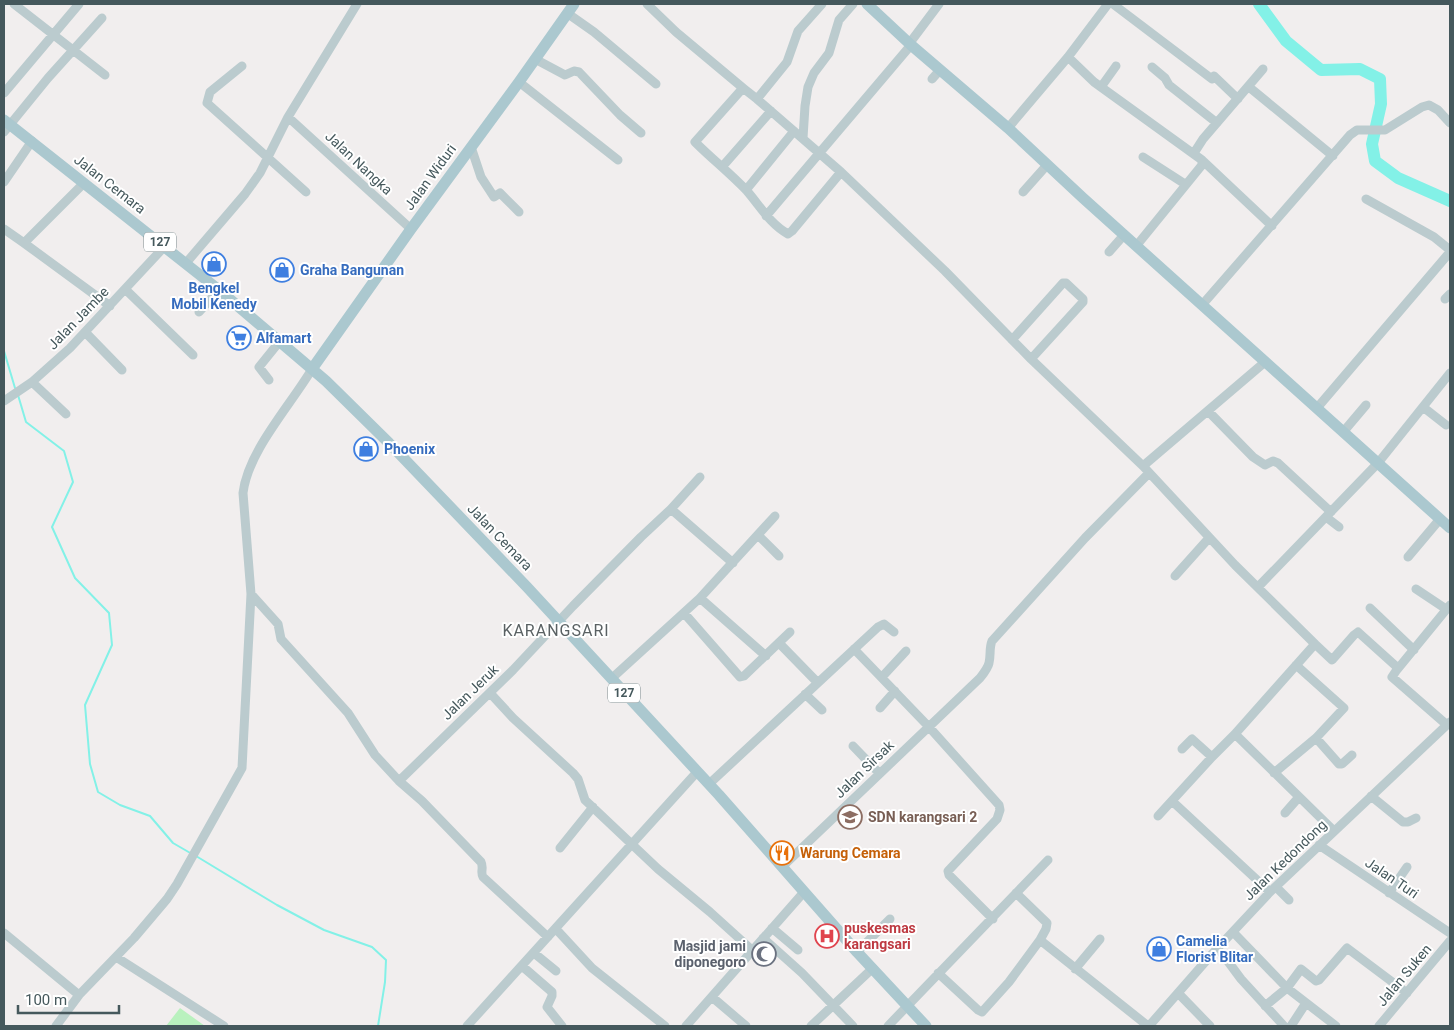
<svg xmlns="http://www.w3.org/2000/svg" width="1454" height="1030" font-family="Roboto,sans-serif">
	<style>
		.green { fill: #b9f1be }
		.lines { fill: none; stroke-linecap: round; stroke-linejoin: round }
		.stream { stroke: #83f1e7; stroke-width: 2 }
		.river { stroke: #83f1e7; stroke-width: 12 }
		.minor { stroke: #bbcbce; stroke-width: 9 }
		.major { stroke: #abc8cf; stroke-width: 11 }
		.labels { text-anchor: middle; stroke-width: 4; stroke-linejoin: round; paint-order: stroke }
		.shield { fill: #fff; stroke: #7d8a8d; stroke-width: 1 }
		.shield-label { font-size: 12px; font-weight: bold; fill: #45585c }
		.street-label { font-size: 14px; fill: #45585c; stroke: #fff }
		.shop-label { font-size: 14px; font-weight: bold; fill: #366cbe; stroke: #fff; text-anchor: start }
		.education-label { font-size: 14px; font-weight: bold; fill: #785e54; stroke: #fff; text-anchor: start }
		.food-label { font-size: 14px; font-weight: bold; fill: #c56008; stroke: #fff; text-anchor: start }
		.health-label { font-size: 14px; font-weight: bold; fill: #be3a42; stroke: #fff; text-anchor: start }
		.worship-label { font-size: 14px; font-weight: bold; fill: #5b616d; stroke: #fff; text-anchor: end }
		.quarter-label { font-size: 16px; letter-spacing: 1px; fill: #5a6163; stroke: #fff }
	</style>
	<rect width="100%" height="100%" fill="#f1eeee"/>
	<!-- green -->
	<path class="green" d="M 180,1008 L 205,1026 L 166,1026 Z"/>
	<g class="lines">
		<!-- stream -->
		<path class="stream" d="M 4,351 L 15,388
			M 18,395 L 26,422 L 64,451 L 73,482 L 52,527 L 75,578 L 109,613 L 112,645 L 85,705 L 90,764 L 98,792 L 120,805 L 150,816 L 173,843 L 192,854
			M 196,856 L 277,905 L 324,930 L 372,947 L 386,960 L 385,982 L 378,1026"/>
		<!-- river -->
		<path class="river" d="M 1259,4 L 1286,41 L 1321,70 L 1360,69 L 1380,79 L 1381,104 L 1372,144 L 1375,161 L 1398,178 L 1450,201"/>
		<!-- minor -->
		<path class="minor" d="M 14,4 L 105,75
			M 647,4 L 676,32 L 743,88
			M 822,4 L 798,31 L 787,62 L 757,99 L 841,172 L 945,271 L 1031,359 L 1143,466
			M 1113,4 L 1212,79 L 1214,76 L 1238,99
			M 567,13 L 594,32 L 656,84
			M 909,44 L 939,4
			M 1068,57 L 1094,82 L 1202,160 L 1202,165 L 1137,245
			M 535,59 L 565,75 L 574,71 L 579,72 L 620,115 L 641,133
			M 242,66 L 210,92 L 207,103 L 306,192
			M 1152,67 L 1165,78 L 1169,85 L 1217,123
			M 932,79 L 940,70
			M 519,82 L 618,160
			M 1101,87 L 1116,66
			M 1249,87 L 1333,156
			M 4,93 L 79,4
			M 757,99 L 743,88 L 695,142 C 712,159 731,174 747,191 C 760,206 770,224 788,234 L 792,231 L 841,172
			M 288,117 L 411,229
			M 1008,128 L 1068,57 L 1108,4
			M 4,132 L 48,78 L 102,18
			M 803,138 L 805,106 L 808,87 L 814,73 L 829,53 L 839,20 L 853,4
			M 471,147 L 481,177 L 494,197 L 500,193 L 519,212
			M 1194,153 L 1203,139 L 1263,69
			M 1143,157 L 1185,184
			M 1202,160 L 1272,226
			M 722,167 L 771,111
			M 4,182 L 32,141
			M 746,190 L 794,131
			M 1023,192 L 1047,165
			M 1366,199 L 1434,237 L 1450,250
			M 766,216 L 911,45
			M 4,229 L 24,243 L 84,183
			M 24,243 L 110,306
			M 1109,252 L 1124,235
			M 186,263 L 245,194 L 260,173 L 288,117 L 357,4
			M 125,289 L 193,355
			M 1445,299 L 1450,294
			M 1202,305 L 1350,135 L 1357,130 L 1385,130 L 1422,107 L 1429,105 L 1438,110 L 1450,123
			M 199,312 L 219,290
			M 85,332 L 122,370
			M 1012,340 L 1063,283 L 1066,283 L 1083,299 L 1083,302 L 1031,359
			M 1265,362 L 1143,466 L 1235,565 L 1315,644 L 1235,734 L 1334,831
			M 269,380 L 259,367 L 280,341
			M 32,382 L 66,414
			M 4,401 L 32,382 L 70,348 L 165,246
			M 1423,407 L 1446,425
			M 1317,408 L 1450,252
			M 1208,411 L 1253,457 L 1265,465 L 1273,461 L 1278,463 L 1331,512
			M 1344,431 L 1366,405
			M 671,509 L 733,563
			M 1326,517 L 1339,527
			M 758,535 L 779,556
			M 1408,557 L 1440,519
			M 1175,576 L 1209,538
			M 1258,587 L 1378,463 L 1450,373
			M 1416,589 L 1446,609
			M 251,594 L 278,624 L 281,639 L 348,713 L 375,755 L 399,781 L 422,801 L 481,862 C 484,868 480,872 483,877 L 548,937
			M 700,598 L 766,656
			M 1370,608 L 1414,650
			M 684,613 L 740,677 L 744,676 L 790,632
			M 779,643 L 817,682
			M 1315,644 L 1332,660 L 1354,635 L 1358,632 L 1398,668
			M 854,649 L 929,727 L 999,805 L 1000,810 L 997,819 L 948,871 L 949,875 L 993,919
			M 882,677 L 906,651
			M 611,679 L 700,598 L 775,516
			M 490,693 L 513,718 L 573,773 L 578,779 L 585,800 L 658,869 L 710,912 L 752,950
			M 805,694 L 822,710
			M 880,708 L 895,691
			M 1447,725 L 1392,677 L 1396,671 L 1450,605
			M 1316,738 L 1339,764 L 1342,764 L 1352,755
			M 853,746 L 879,773
			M 1182,749 L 1192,739 L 1212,757
			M 1274,773 L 1316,738 L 1344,708 L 1296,665
			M 399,781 L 513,670 L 573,606 L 641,537 L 671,509 L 700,477
			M 709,784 L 878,627 L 884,624 L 894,632
			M 1371,796 L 1403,822 L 1408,822 L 1416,818
			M 1172,801 L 1270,892
			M 1285,813 L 1299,797
			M 1158,816 L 1212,757 L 1235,734
			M 1319,845 L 1450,933
			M 560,848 L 593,807
			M 782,867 L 980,678 C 984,673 988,668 989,663 C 991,655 989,648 992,641 L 1085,538 L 1149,473
			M 1276,887 L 1289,900
			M 1016,893 L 1047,923 L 1046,929 L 1040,940
			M 1389,893 L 1407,867
			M 772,928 L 798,950
			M 556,929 L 592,968 L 665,1026
			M 1233,932 L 1287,988 L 1301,969 L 1316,981 L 1319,980 L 1347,948 L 1407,993
			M 4,933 L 79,995
			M 763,938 L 802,973 L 853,1026
			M 1218,948 L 1241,979 L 1284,1026
			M 857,952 L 890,919
			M 534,953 L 556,971
			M 116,957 L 224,1026
			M 522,966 L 552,992 L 552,996 L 547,1007 L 562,1026
			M 1075,969 L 1100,939
			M 938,973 L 978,1010 L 982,1012 L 1009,982 L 1040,940 L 1148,1026
			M 1179,994 L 1210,1026
			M 712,997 L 746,1026
			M 1265,1006 L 1287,988 L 1336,1026
			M 56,1026 L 79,995 L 134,938 L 167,899 L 177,884 L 242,768 L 251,594 L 243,493 C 248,451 290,406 312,369
			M 467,1026 L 697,772
			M 686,1026 L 804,892
			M 811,1026 L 873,968
			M 888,1026 L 1048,860
			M 1149,1026 L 1213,953 L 1270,892 L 1450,722
			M 1291,1026 L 1306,1003
			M 1379,1026 L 1450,941"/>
		<!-- major -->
		<path class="major" d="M 867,4 L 911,45 L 1008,128 L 1083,198 L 1450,528
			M 4,120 L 219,290 L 326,381 L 389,443 L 527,587 L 719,795 L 857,952 L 926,1026
			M 312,369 L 411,229 L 519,82 L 574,4"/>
	</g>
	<!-- icons -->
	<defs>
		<g id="shop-ring" transform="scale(1.25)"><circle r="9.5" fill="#fff" stroke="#3f7fe0" stroke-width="1.5"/><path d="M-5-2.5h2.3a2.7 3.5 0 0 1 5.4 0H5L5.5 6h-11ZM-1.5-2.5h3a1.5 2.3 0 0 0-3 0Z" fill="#3f7fe0"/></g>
		<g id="supermarket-ring" transform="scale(1.25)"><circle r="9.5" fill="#fff" stroke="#3f7fe0" stroke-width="1.5"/><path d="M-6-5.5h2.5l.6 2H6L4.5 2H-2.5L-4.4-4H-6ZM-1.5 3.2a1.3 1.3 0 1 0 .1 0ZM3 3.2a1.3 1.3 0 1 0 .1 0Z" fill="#3f7fe0"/></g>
		<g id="school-ring" transform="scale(1.25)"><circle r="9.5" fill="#fff" stroke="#8d6e63" stroke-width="1.5"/><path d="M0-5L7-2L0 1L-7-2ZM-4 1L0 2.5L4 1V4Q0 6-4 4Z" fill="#8d6e63"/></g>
		<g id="restaurant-ring" transform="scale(1.25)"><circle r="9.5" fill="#fff" stroke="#e8710a" stroke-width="1.5"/><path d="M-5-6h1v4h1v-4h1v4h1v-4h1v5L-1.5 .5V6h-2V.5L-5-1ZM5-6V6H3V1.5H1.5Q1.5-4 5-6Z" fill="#e8710a"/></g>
		<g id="hospital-ring" transform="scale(1.25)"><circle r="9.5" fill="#fff" stroke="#e0444e" stroke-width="1.5"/><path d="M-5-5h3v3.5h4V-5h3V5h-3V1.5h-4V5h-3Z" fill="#e0444e"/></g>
		<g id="mosque-ring" transform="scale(1.25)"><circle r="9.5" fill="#fff" stroke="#6b7280" stroke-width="1.5"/><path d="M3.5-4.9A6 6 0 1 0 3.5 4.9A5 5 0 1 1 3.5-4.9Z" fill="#6b7280"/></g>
	</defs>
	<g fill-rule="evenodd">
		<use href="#shop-ring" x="214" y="264"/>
		<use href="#shop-ring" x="282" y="270"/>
		<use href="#supermarket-ring" x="239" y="338"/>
		<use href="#shop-ring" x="366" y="449"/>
		<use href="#school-ring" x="850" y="817"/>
		<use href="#restaurant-ring" x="782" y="853"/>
		<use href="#hospital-ring" x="827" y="936"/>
		<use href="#shop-ring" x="1159" y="949"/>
		<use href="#mosque-ring" x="764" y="954"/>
	</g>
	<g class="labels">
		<!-- shield labels -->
		<g class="shield">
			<rect x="144" y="232.5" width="32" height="19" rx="4"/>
			<rect x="608" y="683.5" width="32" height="19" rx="4"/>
		</g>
		<g class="shield-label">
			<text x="160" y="246">127</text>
			<text x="624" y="697">127</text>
		</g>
		<!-- street labels -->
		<g class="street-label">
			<text transform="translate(359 163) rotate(43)" y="5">Jalan Nangka</text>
			<text transform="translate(430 177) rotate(-54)" y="5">Jalan Widuri</text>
			<text transform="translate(110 184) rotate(38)" y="5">Jalan Cemara</text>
			<text transform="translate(78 318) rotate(-46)" y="5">Jalan Jambe</text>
			<text transform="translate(500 537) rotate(46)" y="5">Jalan Cemara</text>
			<text transform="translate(470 692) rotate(-44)" y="5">Jalan Jeruk</text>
			<text transform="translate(864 769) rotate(-44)" y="5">Jalan Sirsak</text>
			<text transform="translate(1285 860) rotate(-44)" y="5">Jalan Kedondong</text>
			<text transform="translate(1392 878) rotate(34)" y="5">Jalan Turi</text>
			<text transform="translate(1404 975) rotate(-50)" y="5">Jalan Suken</text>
		</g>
		<!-- shop labels -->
		<g class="shop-label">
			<text x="300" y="275">Graha Bangunan</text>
			<text x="214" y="293" text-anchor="middle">Bengkel<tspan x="214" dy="16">Mobil Kenedy</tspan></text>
			<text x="256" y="343">Alfamart</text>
			<text x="384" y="454">Phoenix</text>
			<text x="1176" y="946">Camelia<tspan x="1176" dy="16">Florist Blitar</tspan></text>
		</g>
		<!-- education labels -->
		<g class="education-label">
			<text x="868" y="822">SDN karangsari 2</text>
		</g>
		<!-- food labels -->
		<g class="food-label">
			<text x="800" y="858">Warung Cemara</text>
		</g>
		<!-- health labels -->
		<g class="health-label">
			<text x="844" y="933">puskesmas<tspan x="844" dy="16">karangsari</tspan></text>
		</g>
		<!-- worship labels -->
		<g class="worship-label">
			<text x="746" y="951">Masjid jami<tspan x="746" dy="16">diponegoro</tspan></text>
		</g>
		<!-- quarter labels -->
		<g class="quarter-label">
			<text x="556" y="636">KARANGSARI</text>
		</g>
	</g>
	<!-- border -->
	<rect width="1454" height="1030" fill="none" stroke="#45585c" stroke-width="10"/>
	<!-- scale -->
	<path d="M18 1005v8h101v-8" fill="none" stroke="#45585c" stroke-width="2.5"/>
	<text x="25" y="1005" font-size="15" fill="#45585c" stroke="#ffffff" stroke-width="4" paint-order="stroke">100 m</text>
</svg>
